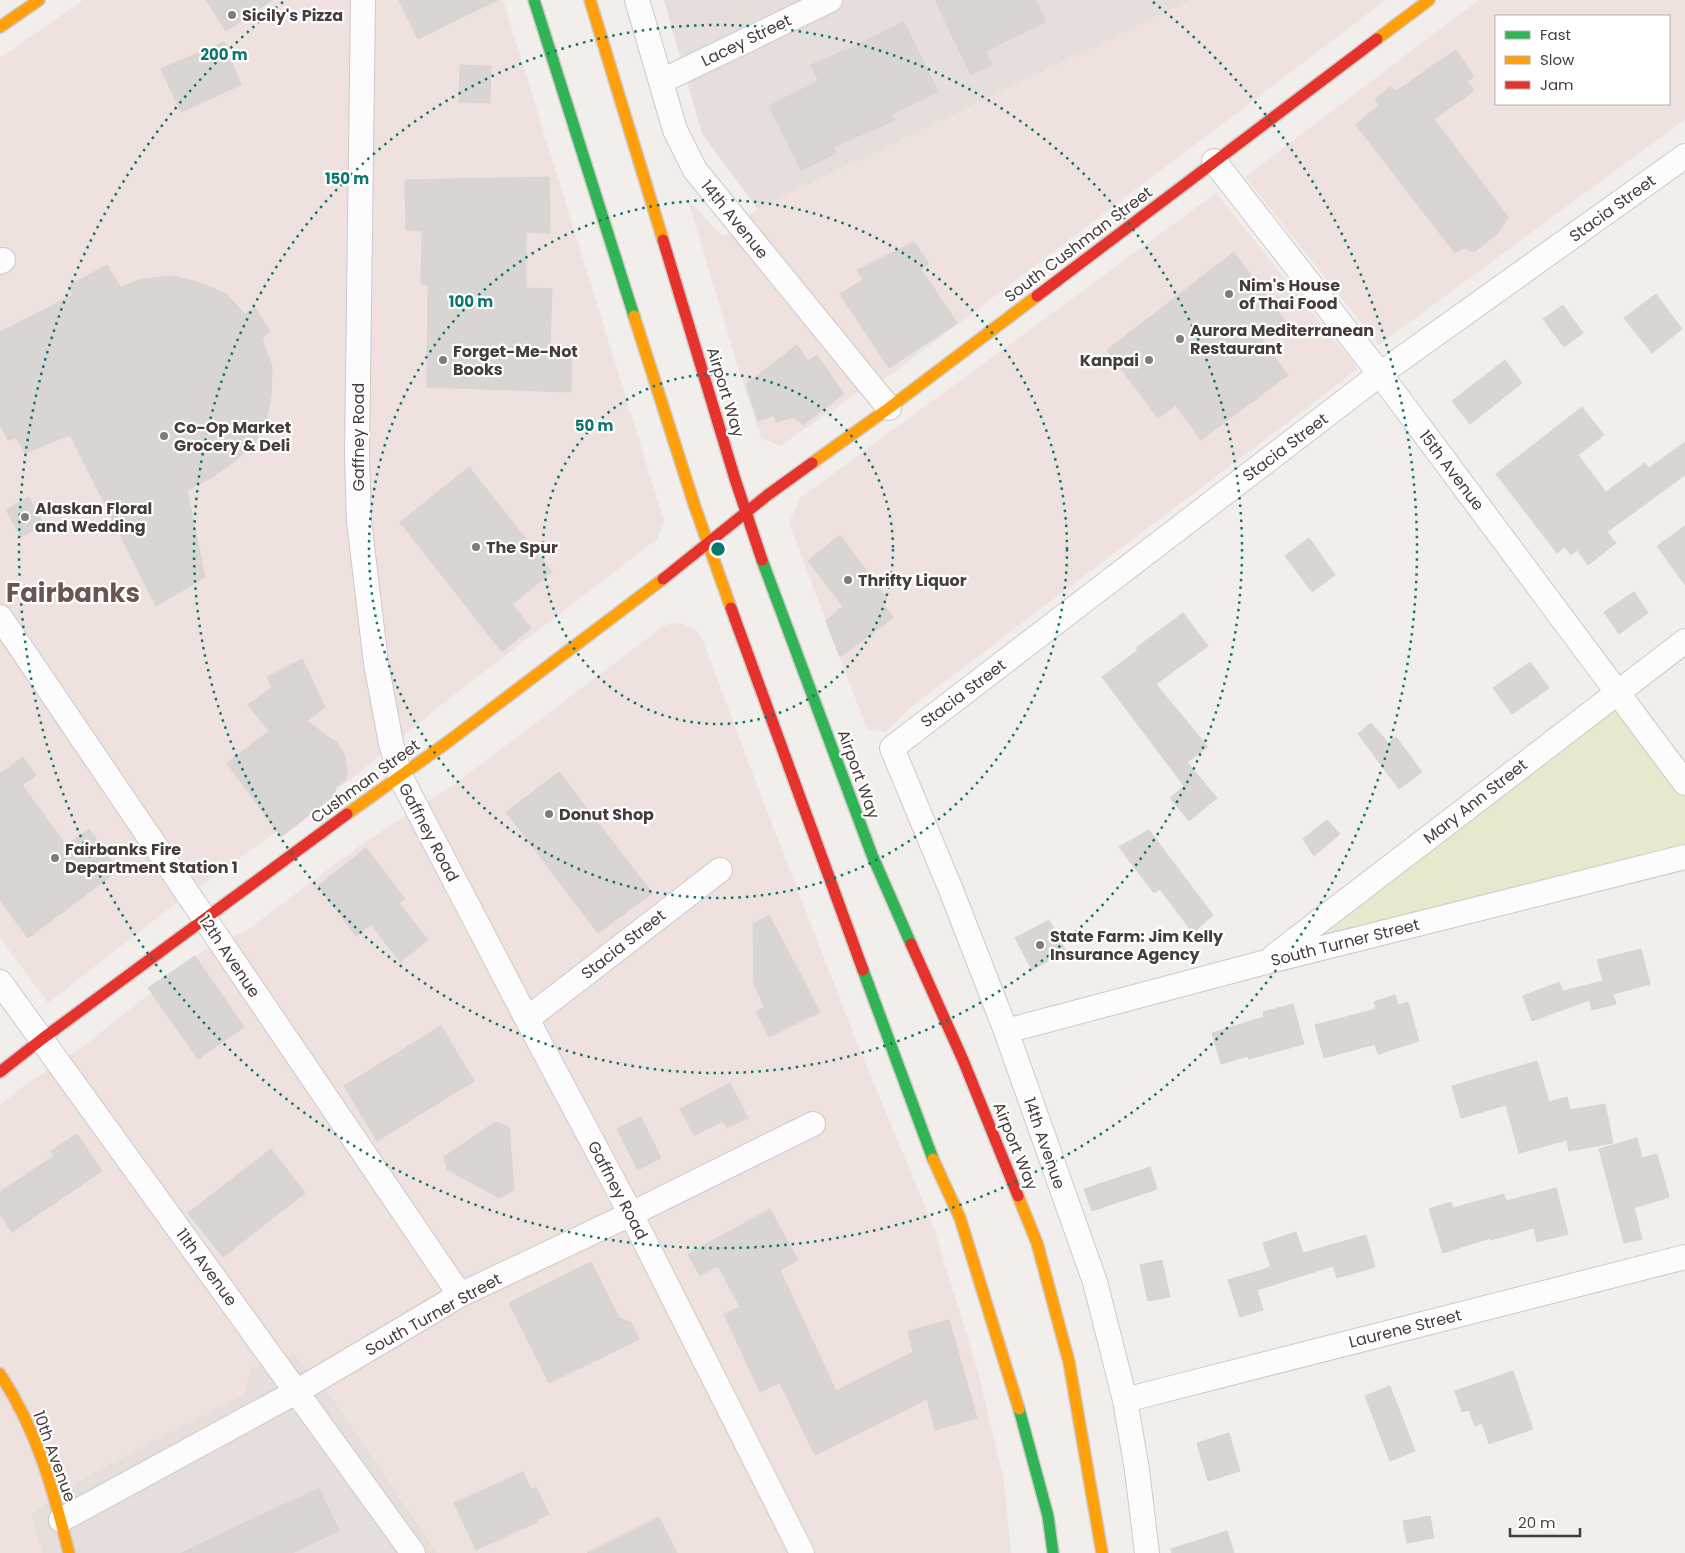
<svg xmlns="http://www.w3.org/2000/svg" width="1685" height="1553" font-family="Poppins,sans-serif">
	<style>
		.residential { fill: #e5deda }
		.commercial { fill: #efe1dd; fill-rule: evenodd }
		.green { fill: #e8e8cf }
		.building { fill: #d9d5d3; stroke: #d9d4d2 }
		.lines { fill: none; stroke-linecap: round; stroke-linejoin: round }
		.street-casing { stroke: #cdcac8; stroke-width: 26 }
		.fast-casing { stroke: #d1c9c5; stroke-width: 14 }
		.slow-casing { stroke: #d1c9c5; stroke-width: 14 }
		.jam-casing { stroke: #d1c9c5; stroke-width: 14 }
		.street { stroke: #fdfcfc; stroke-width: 24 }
		.fast { stroke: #30b455; stroke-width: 11 }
		.slow { stroke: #ff9f0a; stroke-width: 11 }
		.jam { stroke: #e5322d; stroke-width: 11 }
		.ring { fill: none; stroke: #0f766e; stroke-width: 2.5; stroke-dasharray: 2.5 5 }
		.poi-dot { fill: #827a78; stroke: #fff; stroke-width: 2 }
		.labels { text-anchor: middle; stroke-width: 4.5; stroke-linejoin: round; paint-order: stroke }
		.poi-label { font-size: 16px; font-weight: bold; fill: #473c39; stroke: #fff; text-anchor: start }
		.street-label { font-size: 16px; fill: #473c39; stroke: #fff }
		.town-label { font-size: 26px; font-weight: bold; fill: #695651; stroke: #fff }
		.centre { fill: #0f766e; stroke: #fff; stroke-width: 2.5 }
		.ring-label { font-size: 15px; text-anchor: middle; font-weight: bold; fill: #0f766e; stroke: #fff; stroke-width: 4.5; stroke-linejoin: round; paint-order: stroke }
	</style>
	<rect width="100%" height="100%" fill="#f1eeec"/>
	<!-- residential -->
	<path class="residential" d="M 664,0 L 1191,0 L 758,209 L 702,134 Z
		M 294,1353 L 336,1403 L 437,1553 L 42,1553 L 31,1513 L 250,1369 Z"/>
	<!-- commercial -->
	<path class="commercial" d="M 83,0 L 503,0 L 664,521 L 657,539 L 432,712 L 359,773 L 171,907 L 48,1003 L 0,938 L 0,58 Z
		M 1191,0 L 1386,0 L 893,373 L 856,394 L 780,446 L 761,438 L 738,367 L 688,200 L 723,237 L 758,209 Z
		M 1479,0 L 1685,0 L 1685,119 L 1379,345 L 1245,177 ZM 1496,16 L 1669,16 L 1669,104 L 1496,104 Z
		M 1216,193 L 1358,369 L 911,707 L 886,732 L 867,729 L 789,523 L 800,498 Z
		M 679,622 L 696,630 L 703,641 L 758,788 L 857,1043 L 934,1228 L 978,1372 L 1004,1481 L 1011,1553 L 437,1553 L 336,1403 L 294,1354 L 250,1369 L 245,1394 L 92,1474 L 31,1512 L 42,1553 L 0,1553 L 0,1105 L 25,1085 L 85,1045 L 202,952 L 249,929 L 365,842 L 452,786 L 665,625 Z"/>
	<!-- green -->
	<path class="green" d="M 1617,693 L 1685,783 L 1685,857 L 1266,962 Z"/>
	<!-- building -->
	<path class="building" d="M 206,0 L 272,0 L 226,31 Z
		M 399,0 L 498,0 L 418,39 Z
		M 935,0 L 1035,0 L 1046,22 L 986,51 L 992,65 L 971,75 Z
		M 904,22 L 938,92 L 892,114 L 895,120 L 833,147 L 836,153 L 801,170 L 769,106 L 819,81 L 811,65 L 845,50 L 845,51 Z
		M 224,42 L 241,85 L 181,112 L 161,69 Z
		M 1456,50 L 1474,77 L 1467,81 L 1474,91 L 1434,119 L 1508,217 L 1498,233 L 1474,252 L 1464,248 L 1455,253 L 1356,125 L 1379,105 L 1375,99 L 1391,86 L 1396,91 Z
		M 460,65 L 491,66 L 490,103 L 459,102 Z
		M 549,177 L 550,233 L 526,232 L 526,288 L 552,289 L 550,346 L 572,347 L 571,392 L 427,387 L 428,285 L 421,284 L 422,231 L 406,230 L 405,180 Z
		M 914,242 L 929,264 L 921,269 L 957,323 L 889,368 L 840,294 L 863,280 L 857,270 Z
		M 1234,252 L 1286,322 L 1262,339 L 1288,375 L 1201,440 L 1176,405 L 1158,418 L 1107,350 Z
		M 107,265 L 120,287 L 144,279 L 173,276 L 198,282 L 226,294 L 245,314 L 255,308 L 270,332 L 262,339 L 272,366 L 271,395 L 267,417 L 254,444 L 229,466 L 209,479 L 187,490 L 205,577 L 156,606 L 70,435 L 25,453 L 16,438 L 8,440 L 0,424 L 0,332 L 73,295 L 68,286 Z
		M 1656,294 L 1682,329 L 1652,353 L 1624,318 Z
		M 1563,305 L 1583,333 L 1564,347 L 1543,319 Z
		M 797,345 L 808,361 L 817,355 L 844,394 L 803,425 L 794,417 L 776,422 L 775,415 L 758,421 L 746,384 Z
		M 1505,360 L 1522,383 L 1470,424 L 1452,401 Z
		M 1582,407 L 1604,435 L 1578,455 L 1606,492 L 1645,463 L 1649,468 L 1685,442 L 1685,475 L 1607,532 L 1616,543 L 1588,565 L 1577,550 L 1571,555 L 1565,547 L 1557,553 L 1496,474 Z
		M 469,467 L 552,572 L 512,604 L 531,628 L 502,652 L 400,522 Z
		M 28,497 L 44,524 L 21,537 L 6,510 Z
		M 1685,526 L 1685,585 L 1657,546 Z
		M 840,535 L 887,599 L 882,602 L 893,618 L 840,657 L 826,621 L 843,606 L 808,561 Z
		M 1309,538 L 1335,575 L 1312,592 L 1285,556 Z
		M 1634,592 L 1648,613 L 1619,634 L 1604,612 Z
		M 1183,613 L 1208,646 L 1156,684 L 1208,747 L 1187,762 L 1217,798 L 1189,821 L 1170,798 L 1184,786 L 1102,677 L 1138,650 L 1136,648 Z
		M 302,659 L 325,707 L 307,721 L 337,743 L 345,756 L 347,767 L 347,774 L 346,780 L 336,787 L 335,795 L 281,837 L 227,763 L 269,731 L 248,705 L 272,687 L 267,677 Z
		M 1530,662 L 1549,688 L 1512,714 L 1493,688 Z
		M 1371,723 L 1388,743 L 1396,737 L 1422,772 L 1399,789 L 1358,734 Z
		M 23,757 L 36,775 L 22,785 L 66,845 L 89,829 L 119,870 L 28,938 L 0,900 L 0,774 Z
		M 559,772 L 652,893 L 598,933 L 506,812 Z
		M 1327,820 L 1340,834 L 1314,856 L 1303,839 Z
		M 1149,830 L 1213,915 L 1193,933 L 1160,889 L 1154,893 L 1119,847 Z
		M 366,848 L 405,899 L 399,903 L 428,940 L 400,962 L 371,924 L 356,936 L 318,886 Z
		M 769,915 L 820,1012 L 769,1037 L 756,1011 L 765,1007 L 754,985 L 753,924 Z
		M 1049,920 L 1066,951 L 1032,970 L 1015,938 Z
		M 1641,949 L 1650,984 L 1613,994 L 1616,1004 L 1592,1010 L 1589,1000 L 1532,1021 L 1523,996 L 1559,982 L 1563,991 L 1603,981 L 1597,960 Z
		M 195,956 L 244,1027 L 198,1059 L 148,988 Z
		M 1395,995 L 1398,1005 L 1408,1002 L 1419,1041 L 1378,1054 L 1375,1044 L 1324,1058 L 1315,1025 L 1376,1009 L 1374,1002 Z
		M 1293,1004 L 1304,1044 L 1249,1059 L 1248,1056 L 1221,1064 L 1212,1033 L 1264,1017 L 1263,1012 Z
		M 441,1026 L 474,1081 L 377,1141 L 344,1086 Z
		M 1537,1061 L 1549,1102 L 1567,1097 L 1570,1110 L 1605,1104 L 1613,1143 L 1569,1151 L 1567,1140 L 1519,1153 L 1506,1105 L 1461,1118 L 1452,1086 Z
		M 730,1083 L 748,1118 L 727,1128 L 723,1121 L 694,1135 L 680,1109 Z
		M 641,1117 L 661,1158 L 638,1170 L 617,1129 Z
		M 495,1122 L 509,1127 L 514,1190 L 499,1198 L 447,1169 L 444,1157 Z
		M 77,1134 L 102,1171 L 12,1232 L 0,1214 L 0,1192 L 54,1156 L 51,1151 Z
		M 1637,1138 L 1642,1158 L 1657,1154 L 1669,1197 L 1634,1208 L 1642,1239 L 1624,1243 L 1599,1149 Z
		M 271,1149 L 305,1193 L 223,1257 L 188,1213 Z
		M 1150,1167 L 1157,1189 L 1092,1211 L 1084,1189 Z
		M 1556,1188 L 1568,1234 L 1537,1242 L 1534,1228 L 1491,1240 L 1490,1238 L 1443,1253 L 1429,1209 L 1451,1202 L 1453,1208 L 1504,1194 L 1506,1201 Z
		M 770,1209 L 798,1260 L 780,1270 L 836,1391 L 913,1352 L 908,1331 L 949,1320 L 977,1418 L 935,1430 L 927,1399 L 815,1455 L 780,1383 L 760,1392 L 724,1314 L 740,1307 L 718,1266 L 700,1276 L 688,1254 Z
		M 1296,1232 L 1303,1253 L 1366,1235 L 1375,1267 L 1337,1278 L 1333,1266 L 1257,1290 L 1263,1310 L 1240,1317 L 1228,1280 L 1271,1267 L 1263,1243 Z
		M 1162,1260 L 1170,1297 L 1148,1301 L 1140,1265 Z
		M 591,1262 L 619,1318 L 631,1322 L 639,1339 L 549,1383 L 509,1303 Z
		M 1513,1371 L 1533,1429 L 1489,1444 L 1482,1423 L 1475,1426 L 1469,1410 L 1462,1412 L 1455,1391 Z
		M 1390,1386 L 1415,1451 L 1390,1461 L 1365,1396 Z
		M 1229,1433 L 1240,1471 L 1208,1481 L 1197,1443 Z
		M 523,1472 L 531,1490 L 536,1487 L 549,1514 L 536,1520 L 537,1522 L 476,1550 L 454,1503 Z
		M 319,1488 L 339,1531 L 292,1553 L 181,1553 Z
		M 1430,1516 L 1434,1538 L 1407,1543 L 1403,1521 Z
		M 659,1517 L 677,1553 L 587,1553 Z
		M 1227,1531 L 1234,1553 L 1172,1553 L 1171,1549 Z"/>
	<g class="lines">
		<!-- street casing -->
		<g class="street-casing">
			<path id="street" d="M 363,0 L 357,454 L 359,521 L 376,663 L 391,743 L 400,776 L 527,1019 L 631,1214 L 802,1553
				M 637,0 L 675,130 L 695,170 L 889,408
				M 662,81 L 830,0
				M 1214,161 L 1380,374 L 1685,783
				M 0,262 L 3,260
				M 0,617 L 460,1295
				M 1274,956 L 1685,641
				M 0,982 L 413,1553
				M 527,1019 L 720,870
				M 1006,1031 L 1266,962 L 1685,857
				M 1125,1400 L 1685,1257
				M 61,1520 L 296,1392 L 460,1295 L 631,1214 L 813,1124
				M 1147,1553 L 1137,1470 L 1125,1400 L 1095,1282 L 1006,1031 L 951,890 L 892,748 L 1380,374 L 1685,156"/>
		</g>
		<!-- fast casing -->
		<g class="fast-casing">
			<path id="fast" d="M 534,0 L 634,316
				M 762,560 L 872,855 L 911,944
				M 863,970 L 933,1159
				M 1019,1409 L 1048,1516 L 1053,1553"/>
		</g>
		<!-- slow casing -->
		<g class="slow-casing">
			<path id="slow" d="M 590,0 L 663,240
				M 0,27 L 39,0
				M 1377,39 L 1429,0
				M 634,316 L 695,507 L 731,608
				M 812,463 L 889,408 L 1037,296
				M 347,814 L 445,744 L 663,579
				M 933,1159 L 960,1218 L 1019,1409
				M 1018,1196 L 1037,1243 L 1069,1362 L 1102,1553
				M 0,1374 C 37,1430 53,1489 69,1553"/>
		</g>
		<!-- jam casing -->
		<g class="jam-casing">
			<path id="jam" d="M 663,240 L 735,479 L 762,560
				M 1037,296 L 1377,39
				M 663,579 L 769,494 L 812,463
				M 731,608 L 863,970
				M 911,944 L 963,1060 L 1018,1196
				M 0,1072 L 42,1039 L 347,814"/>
		</g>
		<!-- street -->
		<use href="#street" class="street"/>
		<!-- fast -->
		<use href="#fast" class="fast"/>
		<!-- slow -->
		<use href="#slow" class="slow"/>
		<!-- jam -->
		<use href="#jam" class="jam"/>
	</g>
	<!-- distance rings -->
	<g class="ring">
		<circle cx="718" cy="549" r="175"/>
		<circle cx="718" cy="549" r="349"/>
		<circle cx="718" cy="549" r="524"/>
		<path d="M1153 2A699 699 0 1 1 283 2"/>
	</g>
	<!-- markers -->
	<g class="poi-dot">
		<circle cx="232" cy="15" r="5"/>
		<circle cx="1229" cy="294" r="5"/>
		<circle cx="1180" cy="339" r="5"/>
		<circle cx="443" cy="360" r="5"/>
		<circle cx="1149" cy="360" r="5"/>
		<circle cx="164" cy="436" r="5"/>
		<circle cx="25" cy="517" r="5"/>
		<circle cx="476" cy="547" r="5"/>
		<circle cx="848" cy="580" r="5"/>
		<circle cx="549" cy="814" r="5"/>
		<circle cx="55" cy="858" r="5"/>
		<circle cx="1040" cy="945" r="5"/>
	</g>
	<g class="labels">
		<!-- poi labels -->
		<g class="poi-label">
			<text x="242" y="21">Sicily's Pizza</text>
			<text x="1239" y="291">Nim's House<tspan x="1239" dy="18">of Thai Food</tspan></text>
			<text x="1190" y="336">Aurora Mediterranean<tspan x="1190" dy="18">Restaurant</tspan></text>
			<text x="453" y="357">Forget-Me-Not<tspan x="453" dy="18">Books</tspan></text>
			<text x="1139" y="366" text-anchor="end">Kanpai</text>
			<text x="174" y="433">Co-Op Market<tspan x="174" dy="18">Grocery &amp; Deli</tspan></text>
			<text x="35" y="514">Alaskan Floral<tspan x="35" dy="18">and Wedding</tspan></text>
			<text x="486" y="553">The Spur</text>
			<text x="858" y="586">Thrifty Liquor</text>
			<text x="559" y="820">Donut Shop</text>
			<text x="65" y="855">Fairbanks Fire<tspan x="65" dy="18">Department Station 1</tspan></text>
			<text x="1050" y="942">State Farm: Jim Kelly<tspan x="1050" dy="18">Insurance Agency</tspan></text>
		</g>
		<!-- street labels -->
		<g class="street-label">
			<text transform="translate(746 40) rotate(-26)" y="6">Lacey Street</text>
			<text transform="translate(1612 208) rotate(-36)" y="6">Stacia Street</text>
			<text transform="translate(735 219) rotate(51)" y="6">14th Avenue</text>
			<text transform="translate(1078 244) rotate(-37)" y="6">South Cushman Street</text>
			<text transform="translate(726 392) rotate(73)" y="6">Airport Way</text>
			<text transform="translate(358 437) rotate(-90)" y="6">Gaffney Road</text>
			<text transform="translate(1285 447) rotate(-37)" y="6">Stacia Street</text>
			<text transform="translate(1452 470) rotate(53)" y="6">15th Avenue</text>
			<text transform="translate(963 693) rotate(-37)" y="6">Stacia Street</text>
			<text transform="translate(859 774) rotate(70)" y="6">Airport Way</text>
			<text transform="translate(365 781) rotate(-36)" y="6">Cushman Street</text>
			<text transform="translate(1475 801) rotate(-38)" y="6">Mary Ann Street</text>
			<text transform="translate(429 832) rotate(62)" y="6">Gaffney Road</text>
			<text transform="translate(1345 942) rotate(-14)" y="6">South Turner Street</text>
			<text transform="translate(623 944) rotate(-38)" y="6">Stacia Street</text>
			<text transform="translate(230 956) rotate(56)" y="6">12th Avenue</text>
			<text transform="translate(1045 1143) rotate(71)" y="6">14th Avenue</text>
			<text transform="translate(1016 1146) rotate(68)" y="6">Airport Way</text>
			<text transform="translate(618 1190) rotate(62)" y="6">Gaffney Road</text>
			<text transform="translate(207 1267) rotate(54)" y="6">11th Avenue</text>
			<text transform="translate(433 1314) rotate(-29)" y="6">South Turner Street</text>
			<text transform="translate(1405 1328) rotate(-14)" y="6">Laurene Street</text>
			<text transform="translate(55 1456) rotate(70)" y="6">10th Avenue</text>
		</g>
		<!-- town labels -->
		<g class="town-label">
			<text x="73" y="602">Fairbanks</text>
		</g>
	</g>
	<circle cx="718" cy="549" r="8" class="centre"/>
	<g class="ring-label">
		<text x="224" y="60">200 m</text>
		<text x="347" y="184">150 m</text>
		<text x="471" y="307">100 m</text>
		<text x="594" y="431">50 m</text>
	</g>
	<!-- legend -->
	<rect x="1495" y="15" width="175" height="90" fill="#ffffff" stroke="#b5b1b0"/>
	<rect x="1505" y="31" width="25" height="8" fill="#30b455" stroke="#b5b1b0"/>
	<text x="1540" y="40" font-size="15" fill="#473c39">Fast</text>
	<rect x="1505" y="56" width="25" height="8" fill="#ff9f0a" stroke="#b5b1b0"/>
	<text x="1540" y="65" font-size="15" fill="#473c39">Slow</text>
	<rect x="1505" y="81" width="25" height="8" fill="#e5322d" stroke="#b5b1b0"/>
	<text x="1540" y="90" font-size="15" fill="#473c39">Jam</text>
	<!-- scale -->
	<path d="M1510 1528v8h70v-8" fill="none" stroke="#473c39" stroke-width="2.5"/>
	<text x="1518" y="1528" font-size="15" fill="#473c39" stroke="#ffffff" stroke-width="4" paint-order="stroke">20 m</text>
</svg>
